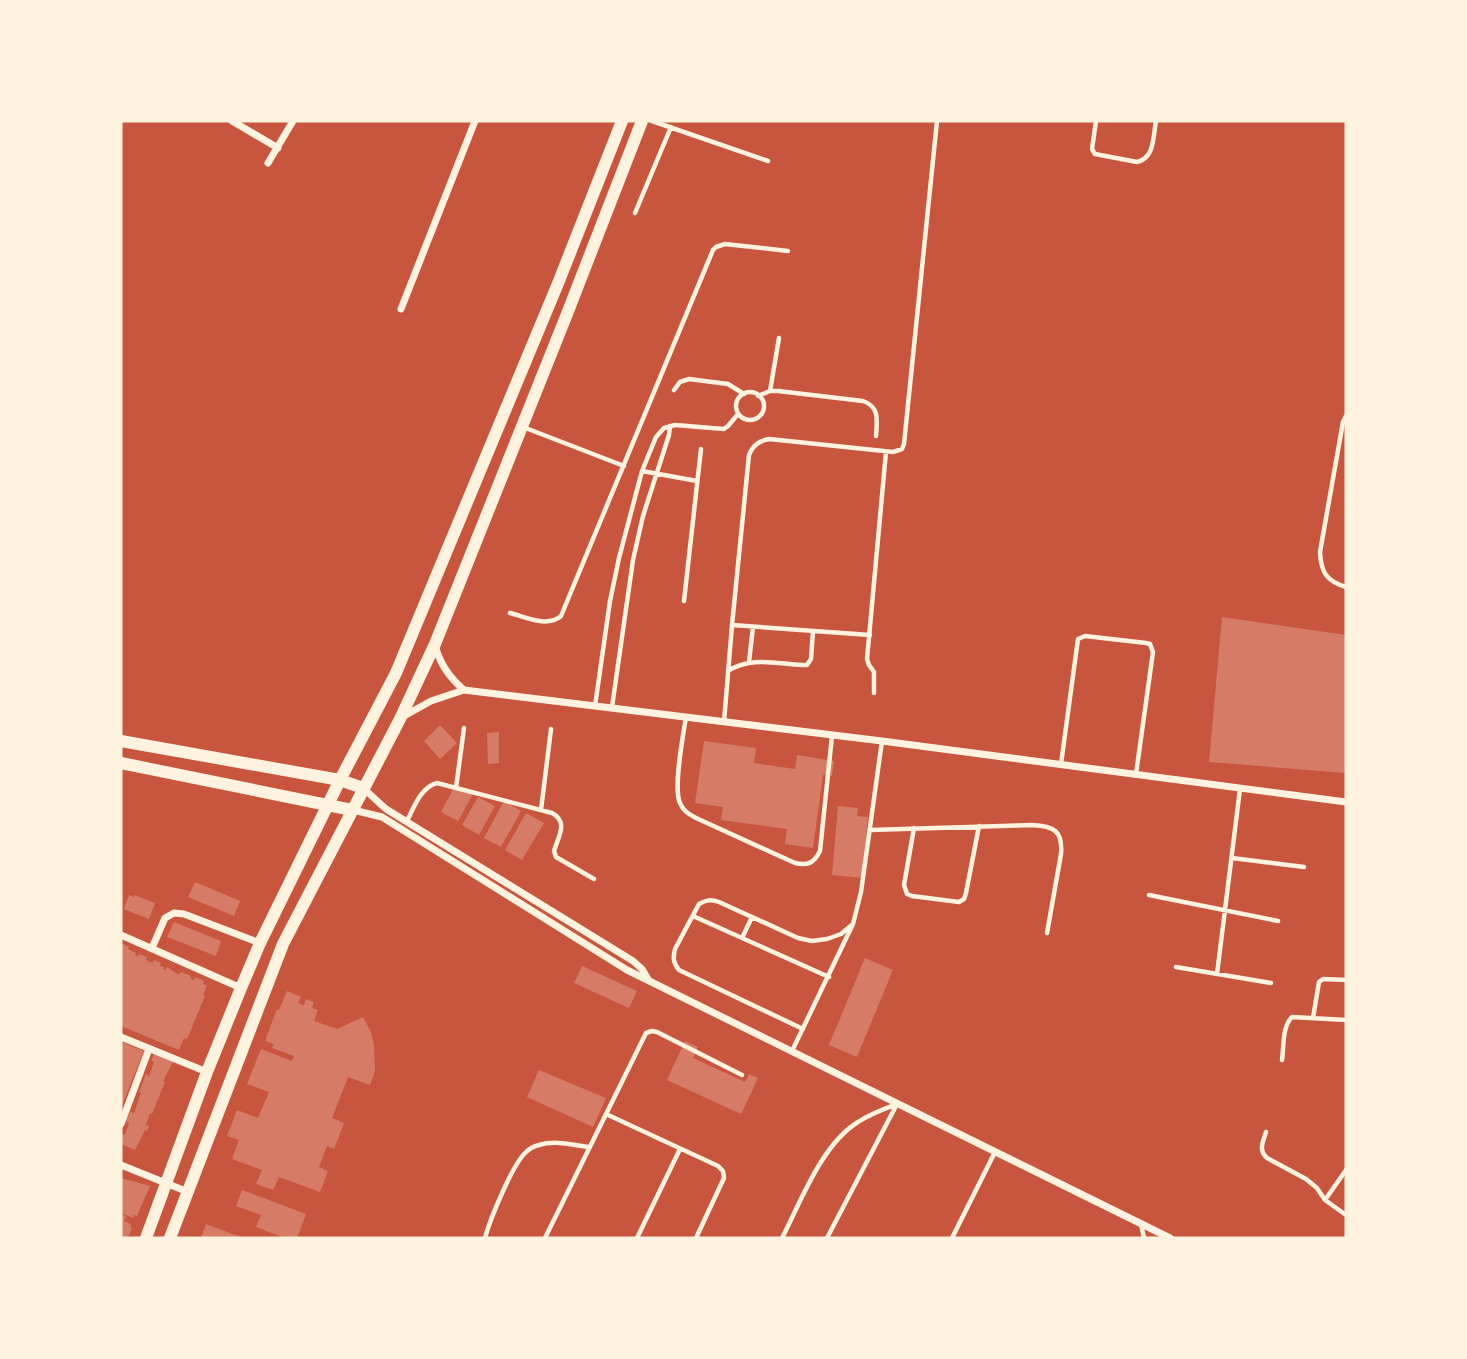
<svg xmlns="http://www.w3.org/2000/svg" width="1467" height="1359" font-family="Jost,sans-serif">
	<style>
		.building { fill: #d67c66 }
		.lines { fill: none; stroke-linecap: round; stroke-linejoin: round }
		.service { stroke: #fff3e0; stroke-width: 4.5 }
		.minor { stroke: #fff3e0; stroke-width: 7 }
		.secondary { stroke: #fff3e0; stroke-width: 12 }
		.primary { stroke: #fff3e0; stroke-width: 12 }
	</style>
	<rect width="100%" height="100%" fill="#c8553d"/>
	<!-- building -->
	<path class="building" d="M 1222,617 L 1346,635 L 1346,773 L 1209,762 Z
		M 440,725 L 457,743 L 440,759 L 424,741 Z
		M 499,732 L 499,763 L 488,764 L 487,733 Z
		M 704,741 L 756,748 L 754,763 L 795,769 L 797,755 L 834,761 L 832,776 L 823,775 L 813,848 L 785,844 L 787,829 L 721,820 L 723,807 L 695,803 Z
		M 456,784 L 473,794 L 458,821 L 441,812 Z
		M 478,797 L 495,806 L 479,835 L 462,825 Z
		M 504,801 L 521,811 L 501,847 L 484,838 Z
		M 838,806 L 858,808 L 857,816 L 868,817 L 862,878 L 832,875 Z
		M 526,813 L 544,823 L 522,860 L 505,850 Z
		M 195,882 L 240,901 L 234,916 L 188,897 Z
		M 129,895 L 134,897 L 134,895 L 155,903 L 149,919 L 124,909 Z
		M 174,922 L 221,941 L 216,956 L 167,937 Z
		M 121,943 L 129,947 L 128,949 L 136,953 L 135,955 L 138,957 L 139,954 L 147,957 L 146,960 L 153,963 L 154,960 L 161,963 L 160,966 L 164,967 L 163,969 L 165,970 L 167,967 L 179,975 L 181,972 L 191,976 L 190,978 L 194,980 L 195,977 L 204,981 L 203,984 L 207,985 L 203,995 L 205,996 L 187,1039 L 184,1038 L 179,1050 L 121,1026 Z
		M 865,958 L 893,970 L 857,1057 L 829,1045 Z
		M 582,966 L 637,991 L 629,1008 L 574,983 Z
		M 287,991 L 301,997 L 298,1003 L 304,1005 L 306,999 L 314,1002 L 312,1008 L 318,1010 L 314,1021 L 337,1029 L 363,1017 L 370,1030 L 374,1044 L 375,1071 L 370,1085 L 348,1077 L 332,1118 L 344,1123 L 334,1149 L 327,1146 L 319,1167 L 328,1171 L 320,1192 L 279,1177 L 273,1190 L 256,1184 L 262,1170 L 232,1159 L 239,1140 L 227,1136 L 237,1110 L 258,1118 L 269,1092 L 247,1084 L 261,1049 L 292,1061 L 294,1056 L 272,1048 L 274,1044 L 265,1041 L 277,1009 L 279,1010 Z
		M 685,1041 L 698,1047 L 693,1058 L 745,1082 L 749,1074 L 758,1078 L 741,1114 L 667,1080 Z
		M 121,1042 L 144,1051 L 121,1108 Z
		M 155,1052 L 174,1060 L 163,1081 L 165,1082 L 152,1114 L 150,1113 L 146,1125 L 149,1126 L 147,1131 L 145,1130 L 135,1150 L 121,1144 L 121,1137 L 122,1134 L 125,1135 L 129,1123 L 126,1121 L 130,1112 L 134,1113 L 141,1093 L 139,1092 L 146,1074 L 149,1076 L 154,1062 L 151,1061 Z
		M 539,1070 L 606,1098 L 593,1127 L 527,1097 Z
		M 121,1178 L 150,1186 L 137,1216 L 134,1215 L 133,1218 L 121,1213 Z
		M 242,1190 L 306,1214 L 297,1238 L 285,1238 L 256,1227 L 261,1215 L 236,1206 Z
		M 121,1214 L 126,1216 L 124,1221 L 131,1224 L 130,1227 L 132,1228 L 128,1238 L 121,1238 Z
		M 206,1224 L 243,1238 L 201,1238 Z"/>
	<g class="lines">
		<!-- service -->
		<path class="service" d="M 652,121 L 768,161
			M 1096,121 L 1092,149 L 1095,154 L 1137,162 C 1155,158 1153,136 1156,121
			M 635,213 L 671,127
			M 674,390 L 680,382 L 689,379 L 728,384 L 744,394
			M 770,391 L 779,338
			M736 406a14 14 0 1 1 28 0a14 14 0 1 1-28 0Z
			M 758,396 L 770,391 L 778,391 L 863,401 C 880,407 877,420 876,436
			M 1346,416 L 1343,422 L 1320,552 C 1321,572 1326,581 1346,587
			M 523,427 L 624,466
			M 642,471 L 697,481
			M 684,601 L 701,449
			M 510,613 C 526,617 547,628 561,616 L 713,250 L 716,247 L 725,244 L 788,251
			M 732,625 L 870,635
			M 749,662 L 753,627
			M 728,671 C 751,655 781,665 807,665 L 811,659 L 813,631
			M 874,693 L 874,672 L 869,665 L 867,659 L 886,452
			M 595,706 L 610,601 L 619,558 L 642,471 L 656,437 L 664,428 L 675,425 L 724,429 L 728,426 L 738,414
			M 612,707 L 633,560 L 643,516 L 669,435 L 670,426
			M 686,717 C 683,736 673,788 680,803 C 683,811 689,814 696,818 L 795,863 C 808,866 814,863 820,851 L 832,736
			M 724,722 L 732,625 L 749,455 C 753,445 759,441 769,439 L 893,452 L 902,449 L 904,444 L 937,121
			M 1061,764 L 1078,639 L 1085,636 L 1146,643 L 1150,644 L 1153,652 L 1136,774
			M 456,788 L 464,728
			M 541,810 L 551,729
			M 407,821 C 414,807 421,787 437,783 L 552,813 C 569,822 558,837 554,851 L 556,857 L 594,879
			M 914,828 L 904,885 L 907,894 L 912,896 L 959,902 L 964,899 L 966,893 L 979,826
			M 870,830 L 1032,825 C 1054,826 1063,831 1061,854 L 1047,933
			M 1232,858 L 1304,867
			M 1149,895 L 1278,921
			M 693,916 L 829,977
			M 742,938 L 752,917
			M 1176,967 L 1271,983
			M 1217,974 L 1240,789
			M 1313,1018 L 1319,982 L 1323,979 L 1346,980
			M 803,1029 L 679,970 C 673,963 673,958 675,949 L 699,904 C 706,900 711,899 719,902 L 798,938 L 812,941 L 827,939 L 841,934 L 853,924
			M 792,1051 L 853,924 L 861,892 L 882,741
			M 1282,1060 C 1284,1046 1282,1027 1292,1017 L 1346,1020
			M 606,1114 L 718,1166 L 723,1171 L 724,1178 L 696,1238
			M 1266,1132 C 1263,1142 1258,1150 1267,1158 L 1306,1179 L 1317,1188 L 1325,1200 L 1346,1215
			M 1325,1200 L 1346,1170
			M 1141,1224 L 1144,1238
			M 485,1238 C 490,1219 512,1166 525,1153 C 529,1149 534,1146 539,1145 C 555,1140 573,1145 589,1147
			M 545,1238 L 646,1033 L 652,1031 L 657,1032 L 742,1075
			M 637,1238 L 680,1149
			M 782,1238 C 801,1201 822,1144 858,1122 C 870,1114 884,1109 897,1104
			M 827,1238 L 897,1104
			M 952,1238 L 995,1152"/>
		<!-- minor -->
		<path class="minor" d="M 232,121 L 278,148
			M 268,163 L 293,121
			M 401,309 L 475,121
			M 435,645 C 440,664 449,677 464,690
			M 404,716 L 431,701 L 464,690 L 882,741 L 1346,802
			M 363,788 L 386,809 L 633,961 L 642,969 L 648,979
			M 353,810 L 382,817 L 627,970 L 1170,1238
			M 121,935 L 241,988
			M 152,948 L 165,918 L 174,913 L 184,914 L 260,943
			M 121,1037 L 207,1072
			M 121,1124 L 149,1049
			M 121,1165 L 188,1192"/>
		<!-- secondary -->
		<path class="secondary" d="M 121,741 L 340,780 L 363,788
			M 121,763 L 352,810"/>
		<!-- primary -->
		<path class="primary" d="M 146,1238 L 207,1072 L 241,988 L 260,943 L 340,780 L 396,673 L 559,281 L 622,121
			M 170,1238 L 283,944 L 400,719 L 435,644 L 567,314 L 642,121"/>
	</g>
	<!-- border -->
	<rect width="1467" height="1359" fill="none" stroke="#fff3e0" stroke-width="245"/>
</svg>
